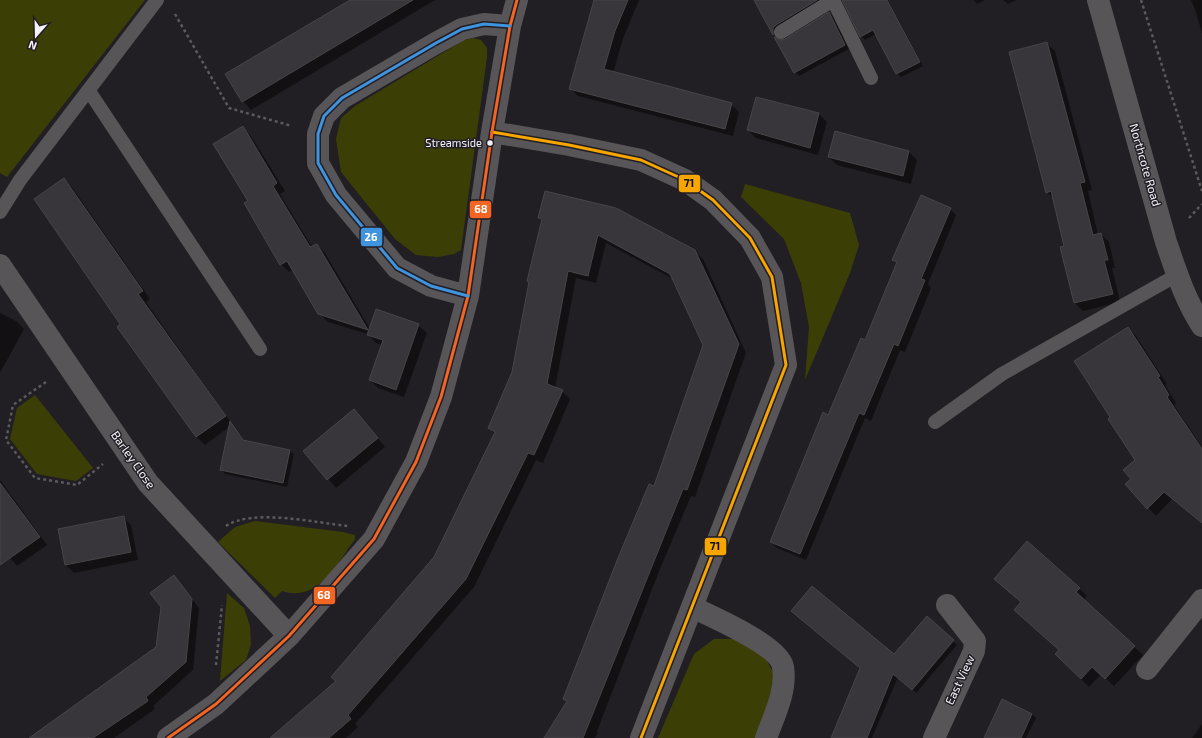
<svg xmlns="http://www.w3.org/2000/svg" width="1202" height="738" font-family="'Exo 2',sans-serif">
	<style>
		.green { fill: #3c3f05 }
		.shadow { fill: #0007 }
		.building { fill: #38363a; stroke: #474548 }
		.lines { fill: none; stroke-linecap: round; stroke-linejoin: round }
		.path { stroke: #5a595b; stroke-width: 2.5; stroke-dasharray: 3 3; stroke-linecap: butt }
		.lane { stroke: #575558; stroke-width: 14 }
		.street { stroke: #575558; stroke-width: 22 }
		.secondary { stroke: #575558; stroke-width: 22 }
		.bus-1-casing { stroke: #221e25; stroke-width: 6 }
		.bus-2-casing { stroke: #221e25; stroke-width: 6 }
		.bus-3-casing { stroke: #221e25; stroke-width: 6 }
		.bus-1 { stroke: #f7a600; stroke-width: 3 }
		.bus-2 { stroke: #f26522; stroke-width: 3 }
		.bus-3 { stroke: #4094de; stroke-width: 3 }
		.bus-dot { fill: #f6f3f8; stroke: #221e25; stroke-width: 1.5 }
		.labels { text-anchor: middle; stroke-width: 3; stroke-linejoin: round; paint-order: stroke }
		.bus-label { font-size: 11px; fill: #f6f3f8; stroke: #221e25; text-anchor: end }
		.street-label { font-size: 12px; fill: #f6f3f8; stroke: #221e25 }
		.line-badge { stroke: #221e25; stroke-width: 1.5 }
		.badge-label { font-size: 11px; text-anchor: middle; font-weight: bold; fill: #fff }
		.pale-badge-label { font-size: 11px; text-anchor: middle; font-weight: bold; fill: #111 }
	</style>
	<rect width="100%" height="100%" fill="#221f24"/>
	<!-- green -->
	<path class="green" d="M 0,0 L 145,0 L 7,177 L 0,173 Z
		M 473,38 L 481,40 L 487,48 L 487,57 L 461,250 L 454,254 L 438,257 L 416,255 L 395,239 L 341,172 L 336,139 L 341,118 L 355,106 L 464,40 Z
		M 745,184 L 850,213 L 859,245 L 850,273 L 805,380 L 809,327 L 801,283 L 784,239 L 741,197 Z
		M 35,395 L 93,468 L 76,481 L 37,474 L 10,439 L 17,408 Z
		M 255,521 L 343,532 L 355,535 L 355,539 C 337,564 318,603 282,591 L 275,598 L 218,542 L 235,527 Z
		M 227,593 L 244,608 L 250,626 L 251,645 L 246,660 L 220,681 Z
		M 714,639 L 735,639 L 763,653 L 775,676 L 767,738 L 658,738 L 694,654 Z"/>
	<!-- shadow -->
	<path class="shadow" d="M 352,0 L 435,0 L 251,110 L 243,101 L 226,75 Z
		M 595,0 L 639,0 L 623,39 L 613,73 L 731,104 L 739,112 L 733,136 L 578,96 L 570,88 Z
		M 755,0 L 827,0 L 777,37 Z
		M 844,0 L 888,0 L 923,66 L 901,77 L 897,73 L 876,34 L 865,40 L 861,36 Z
		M 974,0 L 985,0 L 977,4 Z
		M 1003,0 L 1017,0 L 1008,4 Z
		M 1191,0 L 1202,0 L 1202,33 L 1195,9 Z
		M 829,13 L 833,17 L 849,49 L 799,76 L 795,72 L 781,42 Z
		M 1046,43 L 1055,51 L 1092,190 L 1088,191 L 1098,235 L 1101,234 L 1109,242 L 1115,268 L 1112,268 L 1120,302 L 1083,311 L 1075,303 L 1065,247 L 1054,199 L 1047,192 Z
		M 757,98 L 819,114 L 827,122 L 818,155 L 756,138 L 748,130 Z
		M 243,128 L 251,136 L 285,191 L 280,194 L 312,247 L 317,245 L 325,253 L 370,329 L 418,325 L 427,333 L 404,397 L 378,388 L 370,380 L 382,345 L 376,343 L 368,334 L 328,322 L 319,313 L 294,269 L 289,272 L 281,264 L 250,201 Z
		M 909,152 L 917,160 L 911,184 L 837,165 L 829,157 Z
		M 64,179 L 72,187 L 150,299 L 146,302 L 244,441 L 290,451 L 294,454 L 287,487 L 225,474 L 221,470 L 229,427 L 205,445 L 197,437 L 118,328 L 122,325 Z
		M 950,209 L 956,215 L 928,284 L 931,288 L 905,352 L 900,350 L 871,421 L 865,418 L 806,560 L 777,548 L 771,542 L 865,341 L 897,264 L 894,260 Z
		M 540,218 L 694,251 L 703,259 L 746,353 L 695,497 L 691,496 L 660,569 L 597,731 L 598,733 L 595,738 L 545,738 L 567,702 L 564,699 L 654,487 L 704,345 L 673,279 L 606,243 L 596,283 L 576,278 L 555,388 L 562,391 L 570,399 L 543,463 L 536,460 L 474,587 L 355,724 L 358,727 L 346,738 L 271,738 L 337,681 L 435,558 L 495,434 L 489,428 L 513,373 L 542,221 Z
		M 0,313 L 16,321 L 24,329 L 0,373 Z
		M 1128,328 L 1136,336 L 1167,384 L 1165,385 L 1176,403 L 1174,405 L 1202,447 L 1202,523 L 1172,499 L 1156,516 L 1126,484 L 1132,479 L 1137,460 L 1112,418 Z
		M 362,419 L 385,447 L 336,488 L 304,451 Z
		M 0,480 L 47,545 L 17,566 L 0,545 Z
		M 123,517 L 131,525 L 138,560 L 74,573 L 66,565 L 59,529 Z
		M 174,576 L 199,608 L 193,670 L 153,706 L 155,709 L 114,738 L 30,738 L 157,648 Z
		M 1079,588 L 1087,596 L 1084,600 L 1143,655 L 1114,686 L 1101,674 L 1089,687 L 1056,654 L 1060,650 L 1023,617 Z
		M 927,618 L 957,645 L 916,693 L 898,677 L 872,738 L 832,738 L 894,656 Z
		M 1032,714 L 1036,718 L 1026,738 L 985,738 Z
		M 1202,724 L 1202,738 L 1192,738 Z"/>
	<!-- building -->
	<path class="building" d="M 350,0 L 413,0 L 242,102 L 225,74 Z
		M 594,0 L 628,0 L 615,31 L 604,69 L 732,103 L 725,129 L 569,89 Z
		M 754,0 L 817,0 L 776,25 L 773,28 L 773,35 Z
		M 842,0 L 887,0 L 920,62 L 896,74 L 873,30 L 860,37 Z
		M 829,12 L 845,45 L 794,73 L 774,37 L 781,40 L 785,39 Z
		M 1047,42 L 1085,182 L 1080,183 L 1093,235 L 1101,233 L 1108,260 L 1104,260 L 1113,294 L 1074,303 L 1060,247 L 1064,246 L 1051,191 L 1046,193 L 1009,52 Z
		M 756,97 L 819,113 L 810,148 L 747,130 Z
		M 243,126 L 277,183 L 273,186 L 310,247 L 317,244 L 368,330 L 318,314 L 287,261 L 280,265 L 244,203 L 248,201 L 213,144 Z
		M 835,131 L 909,151 L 903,176 L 828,157 Z
		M 64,178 L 143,291 L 138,294 L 226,416 L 196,437 L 117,327 L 120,324 L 34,199 Z
		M 545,191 L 616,208 L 695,250 L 739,344 L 687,490 L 683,489 L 583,738 L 544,738 L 567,701 L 563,699 L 618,558 L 649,484 L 654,486 L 703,345 L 670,274 L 598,235 L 588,276 L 568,271 L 547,384 L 563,390 L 534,455 L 528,453 L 466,579 L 348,715 L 351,719 L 329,738 L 270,738 L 336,681 L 331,677 L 434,557 L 495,432 L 488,428 L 512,372 L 529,282 L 527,281 L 542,219 L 538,218 Z
		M 921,195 L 951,208 L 921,279 L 925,280 L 898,346 L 894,344 L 864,415 L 859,413 L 800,554 L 770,542 L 823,412 L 828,415 L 861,338 L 865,340 L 897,262 L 892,260 Z
		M 376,309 L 419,324 L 396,390 L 369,380 L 383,340 L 367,335 Z
		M 1128,327 L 1160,376 L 1158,377 L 1169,395 L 1167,397 L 1202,449 L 1202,523 L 1164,492 L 1147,509 L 1125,484 L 1131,479 L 1123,470 L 1135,460 L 1108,419 L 1110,417 L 1074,361 Z
		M 354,409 L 378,438 L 327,480 L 303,451 Z
		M 230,421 L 243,440 L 290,450 L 283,483 L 220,470 Z
		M 0,483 L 40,537 L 0,565 Z
		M 124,516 L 131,552 L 65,565 L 58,529 Z
		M 1027,541 L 1080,588 L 1076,592 L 1135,646 L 1105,679 L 1092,667 L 1081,679 L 1055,654 L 1059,650 L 1014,610 L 1021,602 L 994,579 Z
		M 174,575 L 192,599 L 186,662 L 146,697 L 148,701 L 93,738 L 29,738 L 156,647 L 161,607 L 150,593 Z
		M 812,586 L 894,654 L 927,616 L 954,640 L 912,690 L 893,674 L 867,738 L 831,738 L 860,668 L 791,611 Z
		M 1002,699 L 1032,714 L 1021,738 L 984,738 Z"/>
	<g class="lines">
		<!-- path -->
		<path class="path" d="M 1141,0 L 1202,191
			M 175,14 L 229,108 L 292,126
			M 1189,218 L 1202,204
			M 46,382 L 13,405 L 6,440 L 35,478 L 77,485 L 103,464
			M 226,526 C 252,508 317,523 348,526
			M 216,665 L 222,605"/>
		<!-- lane -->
		<path class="lane" d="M 833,0 L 871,78
			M 781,32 L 833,0
			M 89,91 L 260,349
			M 0,212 L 20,180 L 157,0
			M 935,422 L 1002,374 L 1177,275"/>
		<!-- street -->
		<path class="street" d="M 492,132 L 569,145 L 641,160 L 685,180 L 713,200 L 750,238 L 772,277 L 786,365 L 641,738
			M 0,265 L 148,483 L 289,636
			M 468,296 L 431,286 L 397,268 L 336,195 L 318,163 L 318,134 L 324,116 L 342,98 L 436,43 L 462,29 L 484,24 L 510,26
			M 692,607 C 711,616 780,646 783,667 C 787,691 774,716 766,738
			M 1147,669 L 1202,600
			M 168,738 L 216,704 L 289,636 L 374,539 L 416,462 L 441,397 L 468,296 L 492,132 L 510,26 L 517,0
			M 934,738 L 974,651 L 975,641 L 947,605"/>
		<!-- secondary -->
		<path class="secondary" d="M 1098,0 L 1166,242 C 1176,271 1185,300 1202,326"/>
		<!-- bus-1 casing -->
		<g class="bus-1-casing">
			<path id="bus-1" d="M 492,132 L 569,145 L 641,160 L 685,180 L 713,200 L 750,238 L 772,277 L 786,365 L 641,738"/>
		</g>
		<!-- bus-2 casing -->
		<g class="bus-2-casing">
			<path id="bus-2" d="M 168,738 L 216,704 L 289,636 L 374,539 L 416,462 L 441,397 L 468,296 L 492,132 L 510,26 L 517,0"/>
		</g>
		<!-- bus-3 casing -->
		<g class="bus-3-casing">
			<path id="bus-3" d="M 468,296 L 431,286 L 397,268 L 336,195 L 318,163 L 318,134 L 324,116 L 342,98 L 436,43 L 462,29 L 484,24 L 510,26"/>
		</g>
		<!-- bus-1 -->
		<use href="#bus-1" class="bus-1"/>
		<!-- bus-2 -->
		<use href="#bus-2" class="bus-2"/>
		<!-- bus-3 -->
		<use href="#bus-3" class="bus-3"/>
	</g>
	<!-- markers -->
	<circle class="bus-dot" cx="490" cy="143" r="3.5"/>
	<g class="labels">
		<!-- bus labels -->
		<g class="bus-label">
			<text x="482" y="147">Streamside</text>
		</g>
		<!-- street labels -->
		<g class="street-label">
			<text transform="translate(1145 165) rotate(74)" y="4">Northcote Road</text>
			<text transform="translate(133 460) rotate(55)" y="4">Barley Close</text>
			<text transform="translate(960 680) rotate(-65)" y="4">East View</text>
		</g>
	</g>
	<g class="line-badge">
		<rect x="678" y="174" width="23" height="19" rx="4" fill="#f7a600"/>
		<rect x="469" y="200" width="23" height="19" rx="4" fill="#f26522"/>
		<rect x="360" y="227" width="23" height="20" rx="4" fill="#4094de"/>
		<rect x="704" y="537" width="23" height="19" rx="4" fill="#f7a600"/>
		<rect x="313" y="586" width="23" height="19" rx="4" fill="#f26522"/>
	</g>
	<g class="badge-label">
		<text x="481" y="213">68</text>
		<text x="371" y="241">26</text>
		<text x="324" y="599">68</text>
	</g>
	<g class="pale-badge-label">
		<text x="689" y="187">71</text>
		<text x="715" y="550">71</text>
	</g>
	<!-- north arrow -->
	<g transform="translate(36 36) rotate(200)" stroke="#221e25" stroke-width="3" paint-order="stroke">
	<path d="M0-3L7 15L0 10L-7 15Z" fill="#f6f3f8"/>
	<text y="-6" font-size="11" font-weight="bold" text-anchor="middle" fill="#f6f3f8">N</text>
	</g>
</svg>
